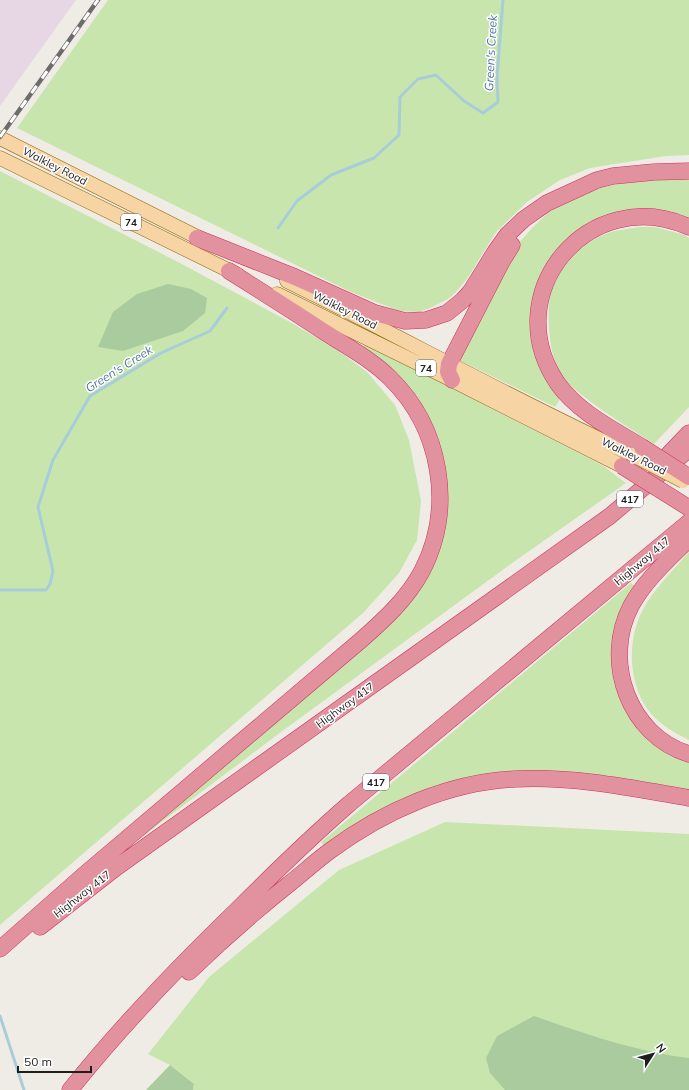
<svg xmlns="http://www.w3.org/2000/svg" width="689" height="1090" font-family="Mulish,sans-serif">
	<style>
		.industrial { fill: #e7d7e4 }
		.grass { fill: #c8e5ae }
		.forest { fill: #a9cb9d }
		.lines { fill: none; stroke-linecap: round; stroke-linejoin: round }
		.stream { stroke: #a8cdd9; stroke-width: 3 }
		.primary-casing { stroke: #8f670a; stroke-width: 15 }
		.motorway-casing { stroke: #cf3062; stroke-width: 17 }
		.primary { stroke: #f6d4a3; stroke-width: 14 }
		.motorway { stroke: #e1929e; stroke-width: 16 }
		.rail-casing { stroke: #6c6c6c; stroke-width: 4.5 }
		.rail { stroke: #fff; stroke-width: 3; stroke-dasharray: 9; stroke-linecap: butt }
		.primary-bridge-casing { stroke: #8f670a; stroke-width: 15; stroke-linecap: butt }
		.motorway-bridge-casing { stroke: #cf3062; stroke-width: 17; stroke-linecap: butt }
		.primary-bridge { stroke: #f6d4a3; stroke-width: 14 }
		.motorway-bridge { stroke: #e1929e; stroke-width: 16 }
		.labels { text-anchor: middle; stroke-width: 3; stroke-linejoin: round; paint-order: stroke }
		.shield { fill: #fff; stroke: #626262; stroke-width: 1 }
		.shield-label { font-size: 10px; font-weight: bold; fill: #1e1e1e }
		.street-label { font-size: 11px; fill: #1e1e1e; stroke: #fff }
		.water-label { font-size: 12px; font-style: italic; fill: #4e75a0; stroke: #fff }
	</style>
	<rect width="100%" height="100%" fill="#efece5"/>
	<!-- industrial -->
	<path class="industrial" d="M 0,0 L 76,0 L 0,106 Z"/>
	<!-- grass -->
	<path class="grass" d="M 108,0 L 689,0 L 689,155 L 666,156 L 590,168 L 560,180 L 527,202 L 496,232 L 467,279 L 455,293 L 448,299 L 430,308 L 419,312 L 399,311 L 351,292 L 17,128 Z
		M 0,171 L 178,262 L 290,322 L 336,349 L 367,372 L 395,405 L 409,440 L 421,501 L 417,540 L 399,573 L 363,613 L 0,925 Z
		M 689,179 L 689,221 L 667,213 L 576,235 L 534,317 L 560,397 L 559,401 L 555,407 L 459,360 L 517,245 L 532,228 L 549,212 L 563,203 L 596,189 L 631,181 Z
		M 640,227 L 655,227 L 685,235 L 689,238 L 689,407 L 654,444 C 633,430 611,417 591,402 C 582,395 572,388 565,380 C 554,366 550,345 549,328 C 549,316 547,300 552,289 C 561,267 580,245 601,236 C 613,230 627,229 640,227 Z
		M 365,344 L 602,465 L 626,483 L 508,566 L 281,732 L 143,836 L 140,833 L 343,661 L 436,554 L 438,445 L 362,350 Z
		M 689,552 L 689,740 C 672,732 654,721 644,704 C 627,674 628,633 646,604 C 658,585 674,569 689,552 Z
		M 631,583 L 637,588 L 626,605 L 625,706 L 689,760 L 689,793 L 497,775 L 326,849 L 321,842 Z
		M 445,822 L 689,834 L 689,1090 L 193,1090 L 194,1084 L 170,1065 L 148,1054 L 209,977 L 339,870 Z"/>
	<!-- forest -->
	<path class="forest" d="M 168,284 L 191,289 L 207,298 L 205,313 L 183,331 L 123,351 L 98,347 L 113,312 L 137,294 Z
		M 534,1016 C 583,1033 637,1052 689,1058 L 689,1090 L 505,1090 L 490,1073 L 486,1058 L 497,1036 Z
		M 170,1065 L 194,1084 L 193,1090 L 146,1090 Z"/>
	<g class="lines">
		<!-- stream -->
		<path class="stream" d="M 278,228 L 297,201 L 331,175 L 374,158 L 399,135 L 400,97 L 418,79 L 436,75 L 464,101 L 483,113 L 498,102 L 497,78 L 503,0
			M 0,590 L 46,590 L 50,584 L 53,571 L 38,507 L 53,460 L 90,396 L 161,353 L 210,331 L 227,308
			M 0,1016 L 24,1090"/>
		<!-- primary casing -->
		<g class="primary-casing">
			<path id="primary" d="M 0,138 L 207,242
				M 0,158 L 238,275
				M 287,281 C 403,338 516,401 633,455
				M 277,294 L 452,380 L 622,466"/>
		</g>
		<!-- motorway casing -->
		<g class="motorway-casing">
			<path id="motorway" d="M 197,238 L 295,277 L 375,313 L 405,321 L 426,320 L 447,313 L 463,300 L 471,291 L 495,252 L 507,235 L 524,219 L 547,203 L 597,180 L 613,176 L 654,172 L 689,171
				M 452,380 L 448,372 L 449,364 L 501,263 L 512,245
				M 642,447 C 613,429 578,412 558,384 C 496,294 589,182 689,227
				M 667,456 L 689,433
				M 689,539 C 668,560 645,580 631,606 C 602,661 629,736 689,754
				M 40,927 L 117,867 L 610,516 L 689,449
				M 0,949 L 85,874 L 360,641 C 384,620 407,599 422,571 C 455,507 441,428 390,378 C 372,360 348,347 326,333 C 294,312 261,291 229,271
				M 189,972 C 221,941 254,912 289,884 C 303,873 317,860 331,850 C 384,811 449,782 515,779 C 574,776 631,788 689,798
				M 70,1090 C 121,1026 178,967 237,910 C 274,873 310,838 349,804 L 689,522"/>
		</g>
		<!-- primary -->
		<use href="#primary" class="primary"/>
		<!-- motorway -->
		<use href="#motorway" class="motorway"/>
		<!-- rail casing -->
		<g class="rail-casing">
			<path id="rail" d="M 0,137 L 98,0"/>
		</g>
		<!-- rail -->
		<use href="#rail" class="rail"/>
		<!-- primary-bridge casing -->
		<g class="primary-bridge-casing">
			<path id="primary-bridge" d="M 633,455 L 683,481"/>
		</g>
		<!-- motorway-bridge casing -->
		<g class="motorway-bridge-casing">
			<path id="motorway-bridge" d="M 642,447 L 689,477
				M 622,466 L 689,508"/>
		</g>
		<!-- primary-bridge -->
		<use href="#primary-bridge" class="primary-bridge"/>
		<!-- motorway-bridge -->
		<use href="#motorway-bridge" class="motorway-bridge"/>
	</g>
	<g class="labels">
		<!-- shield labels -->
		<g class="shield">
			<rect x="121" y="214" width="20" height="16" rx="3"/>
			<rect x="416" y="360" width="20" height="16" rx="3"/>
			<rect x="617" y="491" width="26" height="16" rx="3"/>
			<rect x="363" y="774" width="26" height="16" rx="3"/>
		</g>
		<g class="shield-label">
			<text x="131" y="226">74</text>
			<text x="426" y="372">74</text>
			<text x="630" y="503">417</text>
			<text x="376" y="786">417</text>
		</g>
		<!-- street labels -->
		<g class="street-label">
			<text transform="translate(55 166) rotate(27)" y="4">Walkley Road</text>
			<text transform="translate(345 310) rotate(27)" y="4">Walkley Road</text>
			<text transform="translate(634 456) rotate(26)" y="4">Walkley Road</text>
			<text transform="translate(642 561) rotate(-40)" y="4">Highway 417</text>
			<text transform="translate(345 705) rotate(-36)" y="4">Highway 417</text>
			<text transform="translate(82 894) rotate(-38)" y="4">Highway 417</text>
		</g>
		<!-- water labels -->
		<g class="water-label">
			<text transform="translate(491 53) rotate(-87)" y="4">Green's Creek</text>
			<text transform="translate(119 369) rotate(-32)" y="4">Green's Creek</text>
		</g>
	</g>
	<!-- north arrow -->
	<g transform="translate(653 1054) rotate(54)" stroke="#ffffff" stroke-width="3" paint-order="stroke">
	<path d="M0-3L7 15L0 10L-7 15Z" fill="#1e1e1e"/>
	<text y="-6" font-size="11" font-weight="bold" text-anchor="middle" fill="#1e1e1e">N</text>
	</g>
	<!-- scale -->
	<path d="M18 1066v6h73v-6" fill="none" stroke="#1e1e1e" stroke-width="2"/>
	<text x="24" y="1066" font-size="12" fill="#1e1e1e" stroke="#ffffff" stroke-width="3" paint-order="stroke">50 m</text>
</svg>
